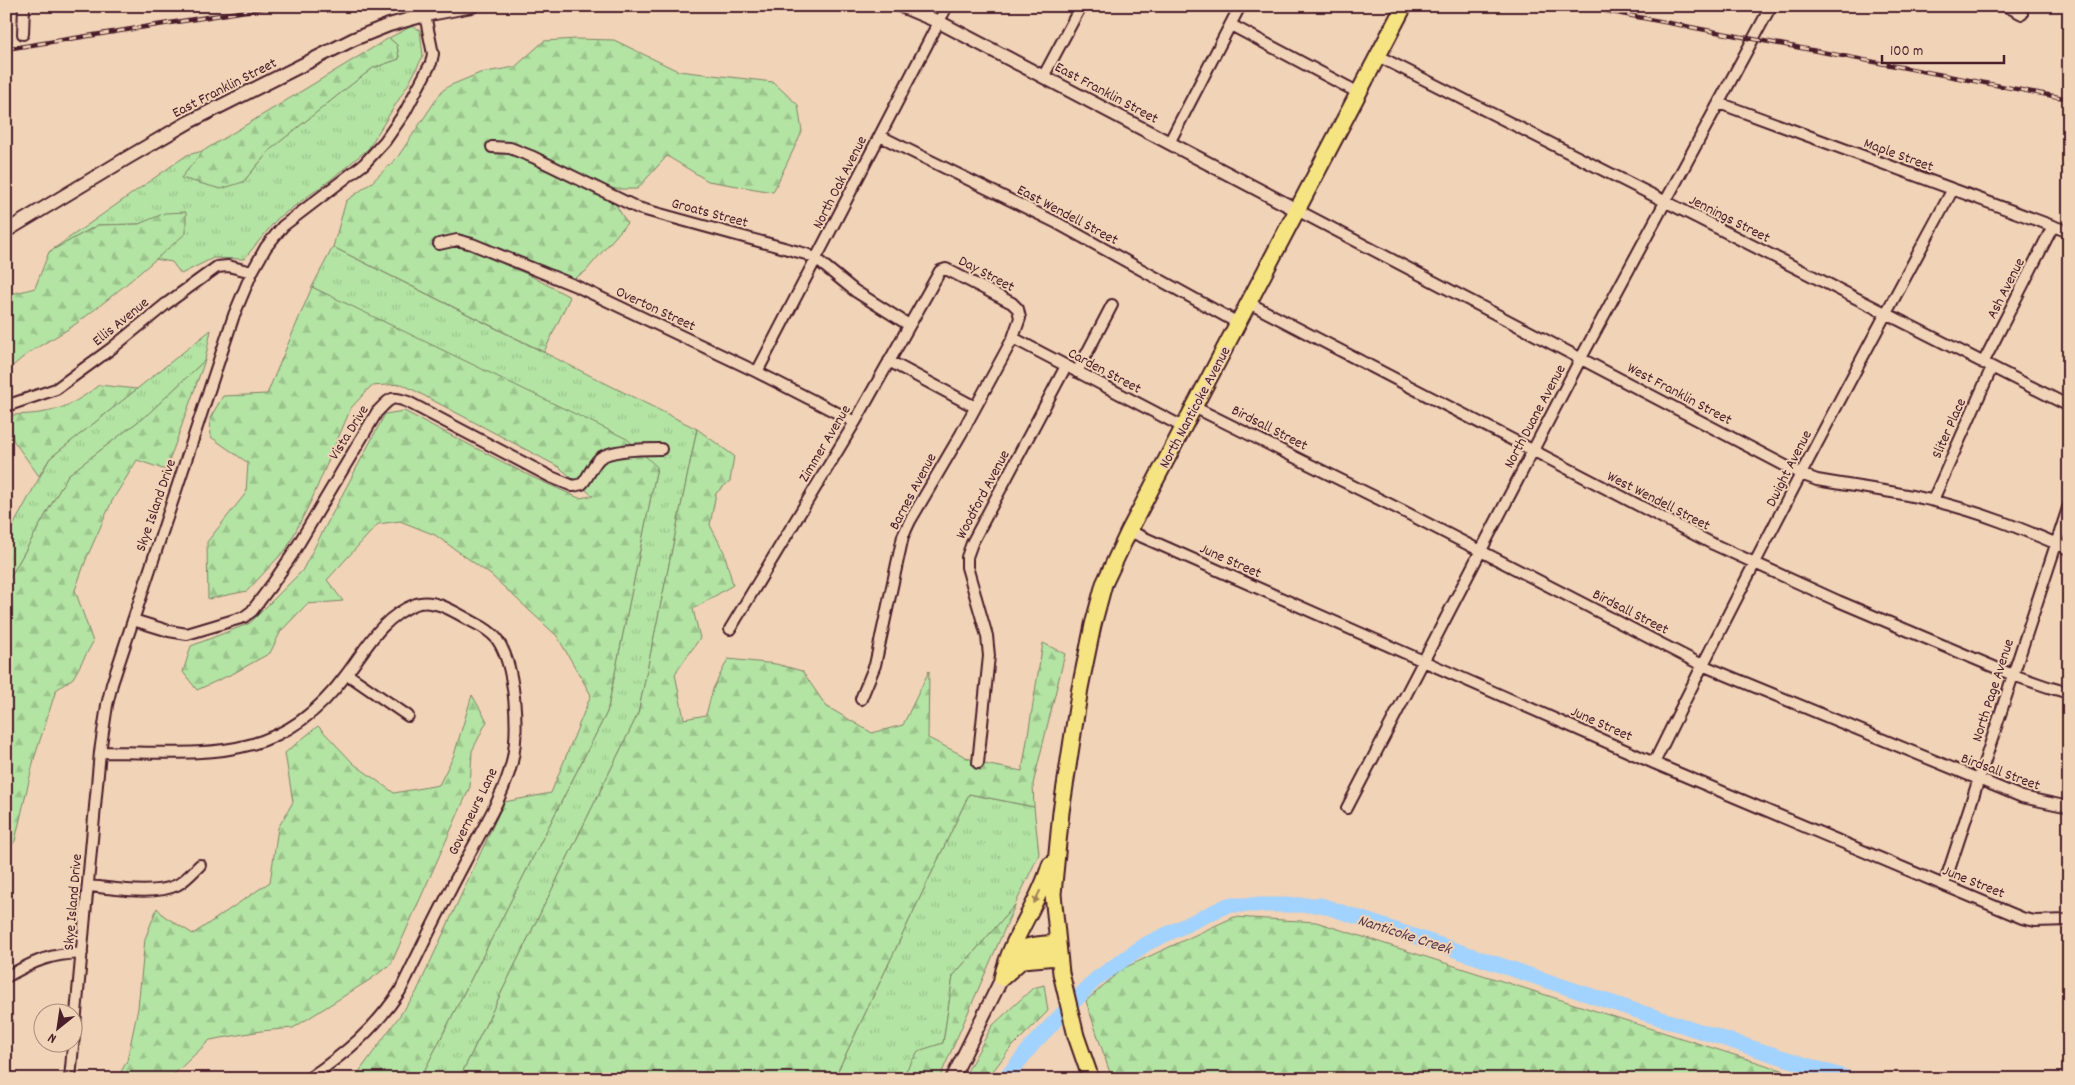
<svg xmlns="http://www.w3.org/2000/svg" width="2075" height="1085" font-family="Dekko,sans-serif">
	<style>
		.grass { fill: url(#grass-tufts); stroke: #7e8267 }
		.forest { fill: url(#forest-firs); stroke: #7e8267 }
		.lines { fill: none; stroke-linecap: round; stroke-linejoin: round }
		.river { stroke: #a2d2fe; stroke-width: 15 }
		.minor-casing { stroke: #4a1f2b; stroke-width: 14 }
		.tertiary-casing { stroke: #4a1f2b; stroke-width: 16 }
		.primary-casing { stroke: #4a1f2b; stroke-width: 19 }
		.minor { stroke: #f1d3b7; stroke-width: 10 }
		.tertiary { stroke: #f1d3b7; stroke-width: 12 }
		.primary { stroke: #f6e381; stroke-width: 15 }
		.rail-casing { stroke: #4a1f2b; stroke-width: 4.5 }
		.rail { stroke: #f1d3b7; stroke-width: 2.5; stroke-dasharray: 8; stroke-linecap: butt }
		.oneway { fill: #a08156 }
		.labels { text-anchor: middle; stroke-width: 4; stroke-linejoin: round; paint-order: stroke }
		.street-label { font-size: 15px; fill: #4a1f2b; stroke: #f1d3b7 }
		.water-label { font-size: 16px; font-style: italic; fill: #573a4b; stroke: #f1d3b7 }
	</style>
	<defs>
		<pattern id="grass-tufts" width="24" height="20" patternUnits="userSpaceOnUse" patternTransform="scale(1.25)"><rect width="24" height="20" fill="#b3e4a3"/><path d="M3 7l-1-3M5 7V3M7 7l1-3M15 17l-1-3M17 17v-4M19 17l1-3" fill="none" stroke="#9bc38c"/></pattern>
		<pattern id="forest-firs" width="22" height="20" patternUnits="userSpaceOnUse" patternTransform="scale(1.25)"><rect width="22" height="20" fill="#b3e4a3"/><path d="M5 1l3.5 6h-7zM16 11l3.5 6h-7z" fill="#9bc38c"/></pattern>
	</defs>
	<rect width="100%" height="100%" fill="#f1d3b7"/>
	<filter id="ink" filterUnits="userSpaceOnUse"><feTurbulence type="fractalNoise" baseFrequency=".02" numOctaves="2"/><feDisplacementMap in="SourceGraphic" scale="10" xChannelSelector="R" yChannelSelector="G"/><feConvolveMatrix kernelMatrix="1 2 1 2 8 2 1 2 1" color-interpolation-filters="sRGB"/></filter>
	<g filter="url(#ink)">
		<!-- grass -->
		<path class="grass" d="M 412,26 L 420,30 L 423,56 L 409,83 L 368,149 L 329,181 L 277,219 L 244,259 L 213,258 L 181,274 L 172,262 L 155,259 L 185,233 L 185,212 L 139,224 L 98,225 L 49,252 L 187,155 L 203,151 L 182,178 L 243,182 L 271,149 L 343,91 L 373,68 L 399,59 L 397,45 L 389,38 Z
			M 333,247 L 697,429 L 638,714 L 459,1079 L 420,1079 L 607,712 L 657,467 L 312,287 Z
			M 211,330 L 205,360 L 148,414 L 68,475 L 6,585 L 6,539 L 50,458 Z
			M 969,794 L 1034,807 L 1039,854 L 1015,905 L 953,976 L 943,1043 L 918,1052 L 901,1079 L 834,1079 Z"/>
		<!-- forest -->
		<path class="forest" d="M 389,38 L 397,45 L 399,59 L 373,68 L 343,91 L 271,149 L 243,182 L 221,189 L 181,178 L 203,151 Z
			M 576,39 L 614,40 L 678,71 L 773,82 L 798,105 L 802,132 L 773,192 L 708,181 L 667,156 L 637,189 L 613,189 L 533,164 L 614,202 L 627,223 L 585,272 L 573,279 L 485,243 L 484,256 L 527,274 L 570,297 L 544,352 L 333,247 L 346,201 L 371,183 L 397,158 L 442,91 L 449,86 L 480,73 L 515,67 L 544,41 Z
			M 186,212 L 186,233 C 150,264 115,295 77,323 C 54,340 23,351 6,374 L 6,292 L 16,293 L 35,288 L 49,252 L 98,225 L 139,224 L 165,213 Z
			M 312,287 L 627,439 L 657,467 L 607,712 L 420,1079 L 354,1079 L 416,993 L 504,802 L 551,793 L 591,695 L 557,636 L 491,575 L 435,535 L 400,521 L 378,524 L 327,580 L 343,601 L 307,604 L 281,631 L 270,653 L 234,673 L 197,690 L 183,672 L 191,646 L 250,623 L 302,571 L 385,414 L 404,411 L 532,477 L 579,498 L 593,496 L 559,467 L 402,384 L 371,386 L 351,408 L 311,501 L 287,548 L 247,591 L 208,599 L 207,542 L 246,493 L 248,463 L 211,437 L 210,418 L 223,396 L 267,394 Z
			M 205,360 L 166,470 L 137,460 L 112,501 L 87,557 L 75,590 L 93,642 L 73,678 L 56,690 L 34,759 L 15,841 L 6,853 L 6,585 L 68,475 L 148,414 Z
			M 99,385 L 137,389 L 50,458 L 39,476 L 13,440 L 10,415 C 50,414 67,410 99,385 Z
			M 697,429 L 734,456 L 730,481 L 716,493 L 710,525 L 724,552 L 733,585 L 693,609 L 700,638 L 675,674 L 684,719 L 706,715 L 713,689 L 728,659 L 776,664 L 802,671 L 826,706 L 872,733 L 903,725 L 929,671 L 928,738 L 978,763 L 1022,771 L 1043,643 L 1065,654 L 1033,784 L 1034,807 L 969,794 L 834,1079 L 459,1079 L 638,714 Z
			M 472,695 L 487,721 L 472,751 L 470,787 L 391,964 L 371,979 L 293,1028 L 261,1031 L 210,1040 L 169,1079 L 117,1079 L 127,1061 L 138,1008 L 145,939 L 157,908 L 164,916 L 193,934 L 270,882 L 278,828 L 293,802 L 285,753 L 318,726 L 354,764 L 394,793 L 439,785 L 454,755 Z
			M 1015,905 L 939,1079 L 901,1079 L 918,1051 L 943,1043 L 953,976 Z
			M 1234,917 L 1316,922 L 1810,1079 L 1112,1079 L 1086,1001 L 1122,969 Z
			M 1044,985 L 1048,1011 L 1009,1050 L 987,1079 L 963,1079 L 992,1026 L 1033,988 Z"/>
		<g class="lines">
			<!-- river -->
			<path class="river" d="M 1005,1079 L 1034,1043 L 1096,979 L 1146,944 L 1228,905 L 1321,905 L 1634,1010 L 1850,1079"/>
			<!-- minor casing -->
			<g class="minor-casing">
				<path id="minor" d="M 2006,6 L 2022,14
					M 1231,25 L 1359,93
					M 23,34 L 24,6
					M 1378,56 L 2069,406
					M 1043,77 L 1081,6
					M 1719,103 L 2069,232
					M 880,136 L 1057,223 L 1238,323
					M 1169,143 L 1240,6
					M 492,147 L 510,148 L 533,157 L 638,208 L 806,254 L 816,259 L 855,291 L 909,325
					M 1297,210 L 1801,474 L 1817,480 C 1856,487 1896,491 1934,501 C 1981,512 2025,530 2069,549
					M 439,244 L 457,240 L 472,244 L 576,286 L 757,372 L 855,422
					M 1249,303 L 1713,544 L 1838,601 L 2013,675 L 2048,687 L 2069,693
					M 1013,338 L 1183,427
					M 889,361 L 975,407
					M 1983,363 L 2053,226
					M 757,372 L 947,6
					M 1077,372 L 1112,305
					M 6,406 L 56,389 L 112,348 L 166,304 L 217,267 L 228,266 L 252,272
					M 1194,407 L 1403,511 L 1702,665 L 2022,797 L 2069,807
					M 1933,500 L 1992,367
					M 1129,531 L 1654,763 L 2022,918 L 2035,921 L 2069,920
					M 133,620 L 169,631 L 187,634 L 244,617 L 252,611 L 273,583 L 292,555 L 377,412 C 390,399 390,395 408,402 L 551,477 L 573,486 L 582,484 C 589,476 593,464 600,458 C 612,449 646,449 661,449
					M 730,629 L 855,422 L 940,271 L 946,269 L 1012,303 L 1018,309 L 1020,318 L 1013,338 L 961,434 L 910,521 L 903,536 L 875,665 L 861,699
					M 347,674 L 408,716
					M 100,752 C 202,752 278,767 346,675 C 367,647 382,617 416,604 C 435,597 459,615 475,623 C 483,627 490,631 496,638 C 516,664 519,731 512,762 C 504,796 481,831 465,862 C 442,905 421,948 400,991 C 374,1030 346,1053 308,1079
					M 978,763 L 989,656 L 987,636 L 967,567 L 967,557 L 972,543 L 1066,366
					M 1654,763 C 1749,569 1850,379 1953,189
					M 1347,808 L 1581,358 L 1771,6
					M 1944,885 L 2069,505
					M 88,886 C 113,888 154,896 177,885 C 185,881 193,872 200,865
					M 6,977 C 35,961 49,954 82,953
					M 70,1079 L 100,752 L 107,705 L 112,684 L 234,315 L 252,272 L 266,247 L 283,226 L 364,164 L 385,141 L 405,112 L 431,63 L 433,54 L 425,15"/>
			</g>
			<!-- tertiary casing -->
			<g class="tertiary-casing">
				<path id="tertiary" d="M 901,6 L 939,22 L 1297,210
					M 6,231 L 127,158 L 189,122 L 354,39 L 389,25 L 425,15 L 472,6
					M 952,1079 L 1002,978"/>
			</g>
			<!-- primary casing -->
			<g class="primary-casing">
				<path id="primary" d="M 1008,958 C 1021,944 1039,945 1057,943
					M 1002,978 C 1011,937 1039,904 1050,865
					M 1002,978 L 1022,960 L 1058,957
					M 1091,1079 L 1076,1036 L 1061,973 L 1053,894 L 1061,812 L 1080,688 L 1093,625 L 1104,584 L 1129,531 L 1404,6"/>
			</g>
			<!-- minor -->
			<use href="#minor" class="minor"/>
			<!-- tertiary -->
			<use href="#tertiary" class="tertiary"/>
			<!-- primary -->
			<use href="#primary" class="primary"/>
			<!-- rail casing -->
			<g class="rail-casing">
				<path id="rail" d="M 1580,6 L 2069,99
					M 6,49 L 277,6"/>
			</g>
			<!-- rail -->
			<use href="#rail" class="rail"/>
		</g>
		<!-- one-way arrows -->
		<defs><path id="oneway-solid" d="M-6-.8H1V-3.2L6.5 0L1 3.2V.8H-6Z" transform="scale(1.25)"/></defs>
		<use class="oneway" href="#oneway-solid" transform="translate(1037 897) rotate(116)"/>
	</g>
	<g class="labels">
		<!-- street labels -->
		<g class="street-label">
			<text transform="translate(224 87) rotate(-27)" y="5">East Franklin Street</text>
			<text transform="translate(1107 92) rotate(28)" y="5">East Franklin Street</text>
			<text transform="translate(1899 154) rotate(20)" y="5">Maple Street</text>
			<text transform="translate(839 182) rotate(-63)" y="5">North Oak Avenue</text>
			<text transform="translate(710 212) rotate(15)" y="5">Groats Street</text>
			<text transform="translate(1068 214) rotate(28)" y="5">East Wendell Street</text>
			<text transform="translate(1730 218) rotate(27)" y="5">Jennings Street</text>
			<text transform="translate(987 273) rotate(28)" y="5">Day Street</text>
			<text transform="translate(2005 288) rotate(-63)" y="5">Ash Avenue</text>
			<text transform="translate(656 308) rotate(25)" y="5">Overton Street</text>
			<text transform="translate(120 321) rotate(-39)" y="5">Ellis Avenue</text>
			<text transform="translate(1105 370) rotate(28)" y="5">Carden Street</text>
			<text transform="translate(1680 393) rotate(28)" y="5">West Franklin Street</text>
			<text transform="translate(1194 407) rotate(-62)" y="5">North Nanticoke Avenue</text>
			<text transform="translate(1534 416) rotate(-62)" y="5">North Duane Avenue</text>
			<text transform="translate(1270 427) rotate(27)" y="5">Birdsall Street</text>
			<text transform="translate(1948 428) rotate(-66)" y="5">Sliter Place</text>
			<text transform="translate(348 432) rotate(-58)" y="5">Vista Drive</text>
			<text transform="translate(824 443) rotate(-59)" y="5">Zimmer Avenue</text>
			<text transform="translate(1788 468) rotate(-63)" y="5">Dwight Avenue</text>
			<text transform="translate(912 491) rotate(-62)" y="5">Barnes Avenue</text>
			<text transform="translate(982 494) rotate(-62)" y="5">Woodford Avenue</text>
			<text transform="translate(1659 500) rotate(27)" y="5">West Wendell Street</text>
			<text transform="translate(155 505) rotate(-71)" y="5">Skye Island Drive</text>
			<text transform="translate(1231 560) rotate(24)" y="5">June Street</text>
			<text transform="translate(1631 611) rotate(27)" y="5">Birdsall Street</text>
			<text transform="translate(1992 690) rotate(-72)" y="5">North Page Avenue</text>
			<text transform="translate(1602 723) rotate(24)" y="5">June Street</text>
			<text transform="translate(2001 771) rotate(20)" y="5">Birdsall Street</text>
			<text transform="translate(472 811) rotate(-64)" y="5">Governeurs Lane</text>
			<text transform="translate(1974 881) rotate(22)" y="5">June Street</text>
			<text transform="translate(72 902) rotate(-85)" y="5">Skye Island Drive</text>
		</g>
		<!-- water labels -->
		<g class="water-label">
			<text transform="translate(1405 933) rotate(18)" y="6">Nanticoke Creek</text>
		</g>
	</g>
	<!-- margin -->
	<rect width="2075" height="1085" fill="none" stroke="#f1d3b7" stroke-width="25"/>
	<rect x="12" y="12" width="2050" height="1060" fill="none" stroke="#4a1f2b" stroke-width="2" filter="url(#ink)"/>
	<!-- north arrow -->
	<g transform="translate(58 1028) rotate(210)"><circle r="24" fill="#f1d3b7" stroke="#ae8b7f"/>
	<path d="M0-4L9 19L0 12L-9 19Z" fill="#4a1f2b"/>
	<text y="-8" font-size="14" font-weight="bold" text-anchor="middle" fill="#4a1f2b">N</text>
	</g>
	<!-- scale -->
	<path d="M1882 55v8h122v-8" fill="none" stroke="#4a1f2b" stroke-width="2.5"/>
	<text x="1890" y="55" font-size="15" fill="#4a1f2b" stroke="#f1d3b7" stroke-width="4" paint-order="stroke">100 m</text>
</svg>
